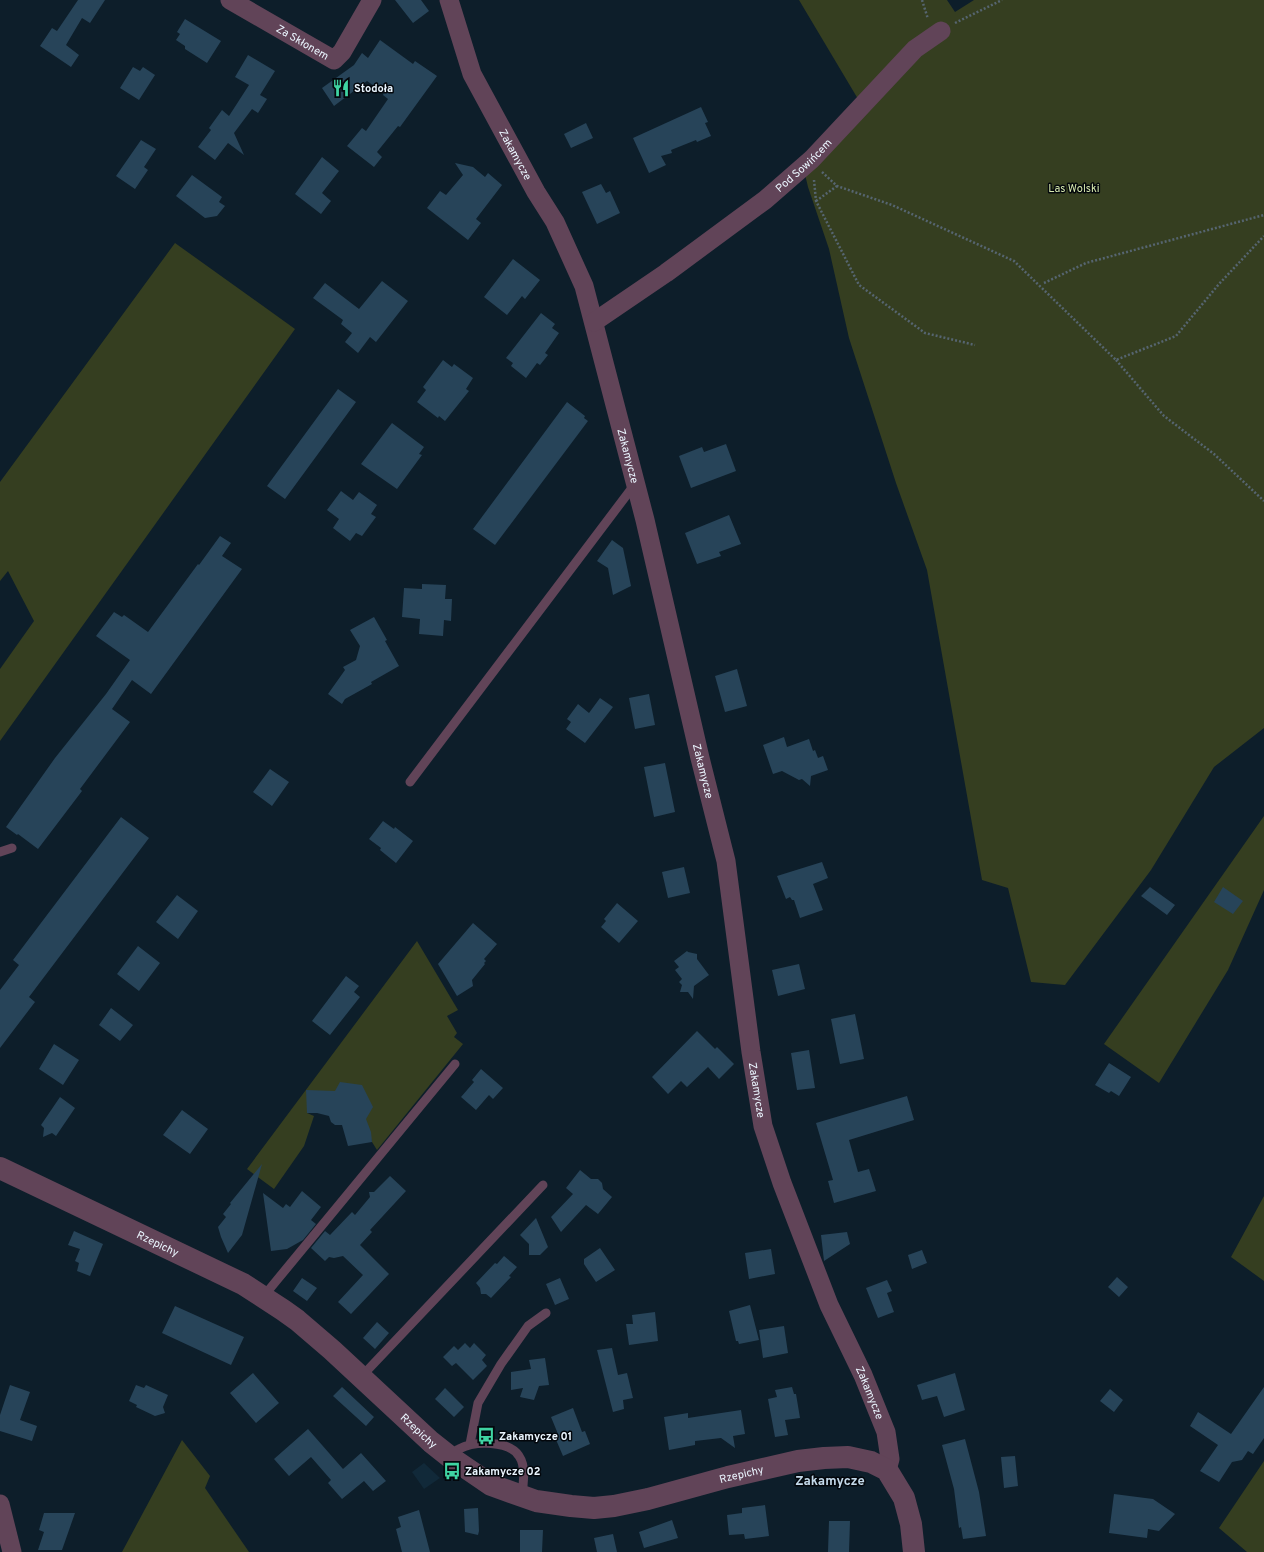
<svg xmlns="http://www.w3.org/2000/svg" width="1264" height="1552" font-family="Overpass,sans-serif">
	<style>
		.built { fill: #112939 }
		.green { fill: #353e20 }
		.building { fill: #274459 }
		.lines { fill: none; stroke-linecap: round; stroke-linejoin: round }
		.path { stroke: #566570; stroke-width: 2.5; stroke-dasharray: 2 2; stroke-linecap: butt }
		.service { stroke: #614458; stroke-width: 9 }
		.minor { stroke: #614458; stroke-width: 19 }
		.tertiary { stroke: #614458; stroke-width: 22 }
		.labels { text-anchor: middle; stroke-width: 3; stroke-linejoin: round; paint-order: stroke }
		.street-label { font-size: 11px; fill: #ebf6ff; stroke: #03070c }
		.poi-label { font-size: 11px; font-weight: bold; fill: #ebf6ff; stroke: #03070c; text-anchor: start }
		.park-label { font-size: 11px; fill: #d8eaaf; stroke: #03070c }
		.quarter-label { font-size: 13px; font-weight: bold; fill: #c4daeb; stroke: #03070c }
	</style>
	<rect width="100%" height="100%" fill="#0d1e2a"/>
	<!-- built -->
	<path class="built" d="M 424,1463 L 440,1478 L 424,1489 L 412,1472 Z"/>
	<!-- green -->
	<path class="green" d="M 799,0 L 947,0 L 955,12 L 974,0 L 1264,0 L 1264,728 L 1214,767 L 1151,870 L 1065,985 L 1031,982 L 1008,888 L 982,880 L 927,570 L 896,483 L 849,338 L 829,249 L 808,187 L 804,170 L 858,99 Z
		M 175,243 L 295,329 L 0,741 L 0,669 L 34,621 L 8,571 L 0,581 L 0,482 Z
		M 1264,816 L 1264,890 L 1228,970 L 1159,1083 L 1104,1044 Z
		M 417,941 L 458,1010 L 447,1016 L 457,1033 L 454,1037 L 463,1044 L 377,1150 L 372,1142 L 364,1116 L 334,1092 L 307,1113 L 314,1116 L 304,1146 L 274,1189 L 247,1169 Z
		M 1264,1196 L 1264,1281 L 1231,1257 Z
		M 182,1440 L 210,1476 L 205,1488 L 249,1552 L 122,1552 Z
		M 1264,1461 L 1264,1552 L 1247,1552 L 1219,1528 Z"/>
	<!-- building -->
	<path class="building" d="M 78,0 L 105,0 L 90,23 L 82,18 L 66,45 L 79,55 L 71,67 L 40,46 L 52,28 L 57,31 Z
		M 395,0 L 421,0 L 429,11 L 413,23 Z
		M 185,19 L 221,41 L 207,63 L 185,49 L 185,46 L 176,40 L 180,34 L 177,32 Z
		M 380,40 L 413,64 L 415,61 L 437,76 L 400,127 L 398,126 L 377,152 L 382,157 L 374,167 L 347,146 L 362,128 L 366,131 L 388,99 L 383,95 L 384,93 L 367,81 L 334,106 L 322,88 L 354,65 L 362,53 L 368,58 Z
		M 248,55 L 275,71 L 260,95 L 267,99 L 258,113 L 252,109 L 234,133 L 244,155 L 228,143 L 215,160 L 198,147 L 211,130 L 209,128 L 222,110 L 229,116 L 249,85 L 235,77 Z
		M 133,67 L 140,71 L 143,67 L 155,75 L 139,100 L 120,88 Z
		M 701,107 L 708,122 L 705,123 L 711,136 L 697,142 L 696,140 L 671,150 L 672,153 L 661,156 L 666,165 L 649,173 L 633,138 Z
		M 586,123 L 593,138 L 571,148 L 564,134 Z
		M 141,140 L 156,149 L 144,167 L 148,170 L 135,189 L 116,176 Z
		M 322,157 L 339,171 L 322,193 L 331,201 L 321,214 L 295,194 Z
		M 455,163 L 473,167 L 485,177 L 488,173 L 502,185 L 476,219 L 481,223 L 468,240 L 427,208 L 440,191 L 446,195 L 463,175 Z
		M 192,175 L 222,197 L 219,202 L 225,206 L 217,216 L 205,218 L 176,196 Z
		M 601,184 L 606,193 L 610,191 L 620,213 L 597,224 L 582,192 Z
		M 513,259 L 540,280 L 525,299 L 522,296 L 507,315 L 484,297 Z
		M 382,281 L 408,301 L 376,342 L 370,337 L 358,353 L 345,342 L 352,333 L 341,324 L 343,320 L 313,298 L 325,283 L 359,309 Z
		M 541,313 L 555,324 L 552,328 L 559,333 L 545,353 L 548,355 L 540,365 L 537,363 L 526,378 L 511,366 L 513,363 L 506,358 Z
		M 443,360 L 452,367 L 454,364 L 473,378 L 466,389 L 469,391 L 445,421 L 439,416 L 438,418 L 417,402 L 426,390 L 423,387 Z
		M 338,389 L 356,402 L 285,499 L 267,486 Z
		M 567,402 L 585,416 L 584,418 L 588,421 L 495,545 L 473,529 Z
		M 392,423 L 424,447 L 419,454 L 422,455 L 397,489 L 361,464 Z
		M 726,444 L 736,471 L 691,488 L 679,456 L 702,447 L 704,452 Z
		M 341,491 L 353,500 L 359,492 L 377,505 L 371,514 L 376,517 L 362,536 L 356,533 L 350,541 L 333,528 L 339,519 L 327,510 Z
		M 729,515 L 741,544 L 719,552 L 721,556 L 697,564 L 685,533 Z
		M 220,536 L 231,543 L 222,556 L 242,569 L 151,694 L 132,680 L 112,709 L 130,722 L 80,789 L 82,791 L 38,849 L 18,834 L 17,835 L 6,827 L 55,758 L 106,694 L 130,660 L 96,636 L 114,612 L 122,617 L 124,615 L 148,632 L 198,564 L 199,565 Z
		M 612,540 L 623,548 L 631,586 L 613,595 L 608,568 L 597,561 Z
		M 422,584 L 446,585 L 445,599 L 452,599 L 451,621 L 444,620 L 443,636 L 419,634 L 420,619 L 402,617 L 404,588 L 422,589 Z
		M 374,617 L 387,640 L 385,641 L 399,666 L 371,682 L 372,684 L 345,699 L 342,704 L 328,694 L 345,670 L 343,667 L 356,660 L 360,646 L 350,630 Z
		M 737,669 L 747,706 L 725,712 L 715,676 Z
		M 649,694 L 655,725 L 635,729 L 629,698 Z
		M 600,698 L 613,707 L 585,743 L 566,729 L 571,722 L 567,719 L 578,704 L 589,713 Z
		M 784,737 L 787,747 L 809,739 L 813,751 L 815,750 L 818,758 L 823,756 L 828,770 L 811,776 L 810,786 L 802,779 L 799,780 L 782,771 L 773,774 L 763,745 Z
		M 665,763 L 675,812 L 654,817 L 644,767 Z
		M 270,769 L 289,782 L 272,806 L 253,792 Z
		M 121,817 L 149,838 L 29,997 L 35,1002 L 0,1048 L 0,990 L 19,965 L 13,960 Z
		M 383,821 L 394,829 L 395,827 L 413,841 L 396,863 L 380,850 L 381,848 L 369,839 Z
		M 822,862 L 828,878 L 813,884 L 823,910 L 800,918 L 794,900 L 792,900 L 790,897 L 786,899 L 777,876 Z
		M 684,867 L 690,893 L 668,898 L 662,872 Z
		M 1150,887 L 1175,905 L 1167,915 L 1141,896 Z
		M 1223,887 L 1243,901 L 1233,914 L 1214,902 Z
		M 177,895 L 198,911 L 178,939 L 156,922 Z
		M 617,903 L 638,921 L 619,943 L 601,927 L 606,921 L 604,919 Z
		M 473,923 L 497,944 L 484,959 L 486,961 L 484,963 L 485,964 L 472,980 L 473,986 L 457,996 L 438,964 Z
		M 138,946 L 160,963 L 139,991 L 117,974 Z
		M 687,951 L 688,952 L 697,954 L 697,959 L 709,975 L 694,986 L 693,999 L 688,992 L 680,992 L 682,985 L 679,982 L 682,979 L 675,970 L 679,967 L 674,961 Z
		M 799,964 L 805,989 L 778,996 L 772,970 Z
		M 346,976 L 359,986 L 354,992 L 360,997 L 330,1035 L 312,1021 Z
		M 111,1008 L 133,1025 L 120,1041 L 99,1025 Z
		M 855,1014 L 864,1059 L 840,1064 L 831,1019 Z
		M 697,1031 L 715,1049 L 717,1047 L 734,1064 L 719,1079 L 708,1067 L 687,1087 L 681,1081 L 668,1094 L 652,1077 Z
		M 54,1044 L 79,1060 L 63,1085 L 39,1069 Z
		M 809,1050 L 815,1088 L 797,1090 L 791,1053 Z
		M 1109,1063 L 1131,1077 L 1119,1096 L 1111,1091 L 1109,1093 L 1095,1085 Z
		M 481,1069 L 503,1088 L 493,1099 L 489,1095 L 476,1110 L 461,1097 L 474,1082 L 472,1080 Z
		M 340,1082 L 362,1085 L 373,1107 L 366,1119 L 371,1132 L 372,1142 L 348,1146 L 342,1125 L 335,1125 L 331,1122 L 329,1116 L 317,1113 L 307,1113 L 306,1090 L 335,1091 Z
		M 907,1096 L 914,1120 L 849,1140 L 858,1172 L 869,1169 L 876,1191 L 834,1203 L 828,1181 L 833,1180 L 816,1123 Z
		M 60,1097 L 75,1108 L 56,1136 L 52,1133 L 43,1137 L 44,1128 L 41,1125 Z
		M 182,1110 L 208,1129 L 190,1154 L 163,1135 Z
		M 262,1164 L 242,1235 L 228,1253 L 221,1237 L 218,1227 L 226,1217 L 223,1214 L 231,1204 L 230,1203 Z
		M 580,1170 L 591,1179 L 598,1179 L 602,1183 L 603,1189 L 612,1197 L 598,1214 L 586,1205 L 561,1232 L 551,1217 L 573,1194 L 566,1188 Z
		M 390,1176 L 406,1191 L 370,1230 L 372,1232 L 360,1245 L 389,1274 L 351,1314 L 338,1302 L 363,1275 L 343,1256 L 334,1258 L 329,1257 L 325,1261 L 311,1248 L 325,1231 L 330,1235 L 352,1212 L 355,1215 L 370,1197 L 369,1192 L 374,1192 Z
		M 302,1191 L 321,1207 L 311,1220 L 316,1224 L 303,1240 L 287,1249 L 271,1251 L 263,1193 L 283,1208 L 286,1204 L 290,1207 Z
		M 536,1218 L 548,1247 L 540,1255 L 529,1255 L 529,1244 L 520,1235 Z
		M 74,1231 L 103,1244 L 90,1276 L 77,1271 L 79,1263 L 75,1261 L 80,1249 L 68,1245 Z
		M 847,1232 L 850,1244 L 824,1261 L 821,1235 Z
		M 600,1248 L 615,1270 L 596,1282 L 584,1264 L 584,1259 Z
		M 771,1249 L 775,1274 L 749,1279 L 745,1253 Z
		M 922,1250 L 927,1263 L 912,1269 L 908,1255 Z
		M 504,1256 L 517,1267 L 509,1276 L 511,1277 L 491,1298 L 486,1294 L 481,1294 L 480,1288 L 476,1283 L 495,1263 L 497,1264 Z
		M 1117,1277 L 1128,1287 L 1119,1297 L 1108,1287 Z
		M 302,1278 L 317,1288 L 307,1301 L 293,1291 Z
		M 560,1278 L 569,1299 L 555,1305 L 546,1284 Z
		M 887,1280 L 892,1291 L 887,1293 L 894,1312 L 878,1318 L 866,1288 Z
		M 750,1305 L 759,1340 L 739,1344 L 738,1341 L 736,1341 L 729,1311 Z
		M 175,1306 L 244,1337 L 231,1365 L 162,1333 Z
		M 655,1312 L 658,1341 L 629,1345 L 626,1324 L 633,1324 L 632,1315 Z
		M 377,1322 L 389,1333 L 375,1349 L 363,1338 Z
		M 784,1326 L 788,1353 L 763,1358 L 759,1330 Z
		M 465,1343 L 470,1348 L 474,1343 L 486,1355 L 482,1360 L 487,1366 L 473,1380 L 456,1363 L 452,1366 L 443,1357 L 454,1346 L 458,1350 Z
		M 612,1348 L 618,1375 L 627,1373 L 633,1398 L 623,1400 L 624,1409 L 613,1412 L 597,1350 Z
		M 545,1358 L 549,1385 L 539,1386 L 534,1400 L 520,1397 L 523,1388 L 511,1390 L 511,1372 L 531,1369 L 529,1360 Z
		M 253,1373 L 279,1403 L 256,1423 L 230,1393 Z
		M 955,1373 L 965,1410 L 944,1417 L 937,1396 L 922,1400 L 917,1385 Z
		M 10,1385 L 30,1392 L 20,1420 L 37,1426 L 32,1441 L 0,1431 L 0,1415 Z
		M 136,1385 L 144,1388 L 146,1385 L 168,1395 L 163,1407 L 165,1413 L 155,1416 L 136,1407 L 137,1405 L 129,1401 Z
		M 342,1387 L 374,1417 L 366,1426 L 333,1396 Z
		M 792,1387 L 794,1394 L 796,1394 L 800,1418 L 785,1420 L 788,1435 L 775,1437 L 768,1399 L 777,1397 L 775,1390 Z
		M 1264,1387 L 1264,1438 L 1253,1454 L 1248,1451 L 1242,1460 L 1232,1462 L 1219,1482 L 1200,1471 L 1218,1445 L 1190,1426 L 1198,1412 L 1231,1434 Z
		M 445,1388 L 464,1407 L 454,1417 L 435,1399 Z
		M 1110,1389 L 1123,1400 L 1114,1412 L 1100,1401 Z
		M 573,1408 L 582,1432 L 585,1431 L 590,1444 L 563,1456 L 554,1435 L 558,1434 L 551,1417 Z
		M 741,1410 L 745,1434 L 733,1436 L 735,1448 L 721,1438 L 695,1441 L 695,1445 L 669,1450 L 664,1417 L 688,1413 L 688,1418 Z
		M 308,1429 L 343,1469 L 361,1453 L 386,1481 L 373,1491 L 364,1481 L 342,1499 L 328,1483 L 331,1480 L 311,1457 L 289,1476 L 274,1459 Z
		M 965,1439 L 979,1492 L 986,1536 L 963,1539 L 961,1527 L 959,1528 L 954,1489 L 942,1445 Z
		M 1015,1456 L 1018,1486 L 1004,1488 L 1001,1457 Z
		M 1114,1494 L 1153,1499 L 1175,1514 L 1159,1531 L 1148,1529 L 1147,1538 L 1109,1533 Z
		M 765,1505 L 769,1536 L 745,1539 L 744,1534 L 729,1535 L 727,1515 L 742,1513 L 742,1508 Z
		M 478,1508 L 479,1531 L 478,1535 L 465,1532 L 464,1509 Z
		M 419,1510 L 430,1552 L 402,1552 L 396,1529 L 401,1527 L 398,1517 Z
		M 44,1513 L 75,1513 L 62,1550 L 38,1550 L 44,1532 L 39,1530 Z
		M 672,1520 L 678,1538 L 644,1548 L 639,1532 Z
		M 829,1521 L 850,1521 L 849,1552 L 828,1552 Z
		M 520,1530 L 543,1530 L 542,1552 L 520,1552 Z
		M 613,1534 L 617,1552 L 597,1552 L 594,1538 Z"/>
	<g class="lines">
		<!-- path -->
		<path class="path" d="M 922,0 L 928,19
			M 955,23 L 1002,0
			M 822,172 L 837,186 L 892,205 L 1014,261 L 1116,360 L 1176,336 L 1219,284 L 1264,236
			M 814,180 L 816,201 L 859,285 L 925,333 L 975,345
			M 816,201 L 837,186
			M 1044,283 L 1086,263 L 1264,215
			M 1116,360 L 1164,416 L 1214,454 L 1264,501"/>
		<!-- service -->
		<path class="service" d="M 410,782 L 635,484
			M 0,852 L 12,848
			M 263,1297 L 455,1064
			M 361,1377 L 543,1185
			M 470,1444 L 478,1403 L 501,1364 L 528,1326 L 546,1313
			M 450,1457 C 453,1454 456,1450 459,1449 C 474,1441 509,1440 519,1456 C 526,1466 524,1484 521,1495"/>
		<!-- minor -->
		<g class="minor">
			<path id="s1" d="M 230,0 L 334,60 L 342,52 L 372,0"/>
			<path id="s2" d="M 449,0 L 472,74 L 536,192 L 555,222 L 584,286 L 645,520 L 700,758 L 726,861 L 751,1052 L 763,1126 L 782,1183 L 829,1305 L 863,1375 L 886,1432 L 890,1459 L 887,1470"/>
			<path id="s3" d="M 594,322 L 666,273 L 765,200 L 812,159 L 915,49 L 941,31"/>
			<path d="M 0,1504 L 12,1552"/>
		</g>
		<!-- tertiary -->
		<path class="tertiary" id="s4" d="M 0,1168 L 243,1284 L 283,1310 L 297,1320 L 332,1350 L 431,1442 L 450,1457 L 491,1485 L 536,1501 L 571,1506 L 594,1508 L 614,1506 L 648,1499 L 728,1477 L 798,1461 L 824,1458 L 848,1457 L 871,1462 L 887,1470 L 904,1498 L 911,1524 L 914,1552"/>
	</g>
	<!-- icons -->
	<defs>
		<g id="restaurant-bare" transform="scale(1.38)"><path d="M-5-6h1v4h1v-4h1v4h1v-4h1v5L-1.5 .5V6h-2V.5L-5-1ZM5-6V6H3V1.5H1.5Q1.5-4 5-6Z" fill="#3fd4a2" stroke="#03070c" stroke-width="2.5" paint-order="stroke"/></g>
		<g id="bus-bare" transform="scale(1.38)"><path d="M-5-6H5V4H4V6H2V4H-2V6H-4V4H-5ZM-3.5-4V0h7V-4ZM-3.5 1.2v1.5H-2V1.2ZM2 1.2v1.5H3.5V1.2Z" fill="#3fd4a2" stroke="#03070c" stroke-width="2.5" paint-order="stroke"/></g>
	</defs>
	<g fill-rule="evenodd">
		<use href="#restaurant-bare" x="341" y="88"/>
		<use href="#bus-bare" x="486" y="1436"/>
		<use href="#bus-bare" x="452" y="1471"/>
	</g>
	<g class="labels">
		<!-- street labels -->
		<g class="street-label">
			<text dy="4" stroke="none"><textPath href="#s1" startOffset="84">Za Skłonem</textPath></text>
			<text dy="4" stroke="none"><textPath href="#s2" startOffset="169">Zakamycze</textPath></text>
			<text dy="4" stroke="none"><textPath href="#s3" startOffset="262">Pod Sowińcem</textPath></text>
			<text dy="4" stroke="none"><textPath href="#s2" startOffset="493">Zakamycze</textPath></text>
			<text dy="4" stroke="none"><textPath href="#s2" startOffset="817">Zakamycze</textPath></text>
			<text dy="4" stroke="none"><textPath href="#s2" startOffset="1141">Zakamycze</textPath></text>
			<text dy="4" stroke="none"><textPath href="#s4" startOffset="175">Rzepichy</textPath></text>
			<text dy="4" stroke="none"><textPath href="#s2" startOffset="1465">Zakamycze</textPath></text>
			<text dy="4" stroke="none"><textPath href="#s4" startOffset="499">Rzepichy</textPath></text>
			<text dy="4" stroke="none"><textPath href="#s4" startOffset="847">Rzepichy</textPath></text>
		</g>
		<!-- poi labels -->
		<g class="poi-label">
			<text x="354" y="92">Stodoła</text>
			<text x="499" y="1440">Zakamycze 01</text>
			<text x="465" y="1475">Zakamycze 02</text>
		</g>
		<!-- park labels -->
		<g class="park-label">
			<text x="1074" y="192">Las Wolski</text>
		</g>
		<!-- quarter labels -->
		<g class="quarter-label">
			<text x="830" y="1485">Zakamycze</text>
		</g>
	</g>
</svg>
